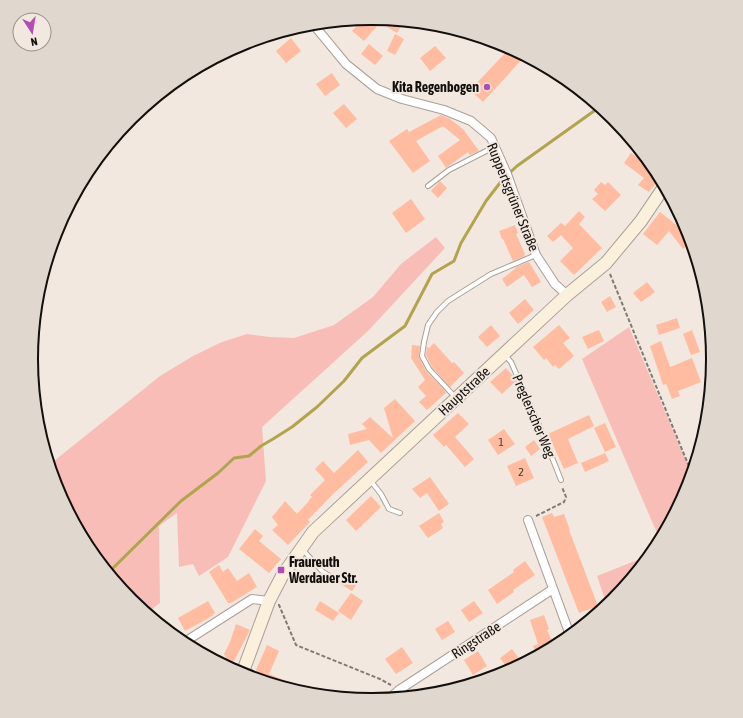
<svg xmlns="http://www.w3.org/2000/svg" width="743" height="718" font-family="'Asap Condensed',sans-serif">
	<style>
		.green { fill: #f9bdb8 }
		.lines { fill: none; stroke-linecap: round; stroke-linejoin: round }
		.stream { stroke: #b2a44e; stroke-width: 3 }
		.building { fill: #ffbca0 }
		.service-casing { stroke: #aaa098; stroke-width: 6 }
		.minor-casing { stroke: #aaa098; stroke-width: 10 }
		.secondary-casing { stroke: #aaa098; stroke-width: 14 }
		.path { stroke: #817a74; stroke-width: 2; stroke-dasharray: 4 2; stroke-linecap: butt }
		.service { stroke: #fff; stroke-width: 4 }
		.minor { stroke: #fff; stroke-width: 8 }
		.secondary { stroke: #fbf0db; stroke-width: 12 }
		.poi-dot { fill: #b14db3; stroke: #f2e8df; stroke-width: 1.5 }
		.labels { text-anchor: middle; stroke-width: 4; stroke-linejoin: round; paint-order: stroke }
		.number-label { font-size: 12px; fill: #4e3a31 }
		.poi-label { font-size: 14px; font-weight: bold; fill: #130f0c; stroke: #f2e8df; text-anchor: end }
		.street-label { font-size: 14px; fill: #130f0c; stroke: #f2e8df }
		.rim { fill: none; stroke: #130f0c; stroke-width: 2 }
	</style>
	<rect width="100%" height="100%" fill="#f2e8df"/>
	<!-- green -->
	<path class="green" d="M 436,237 L 445,248 L 368,331 L 262,427 L 266,481 L 228,557 L 199,576 L 193,564 L 179,567 L 177,513 L 159,526 L 160,603 L 147,613 L 130,600 L 88,548 L 56,489 L 49,465 L 160,376 L 193,356 L 222,342 L 247,334 L 270,337 L 294,338 L 334,325 L 373,297 L 401,264 Z
		M 629,327 L 683,454 L 692,472 L 686,490 L 660,540 L 582,359 Z
		M 650,555 L 612,600 L 607,605 L 597,576 Z"/>
	<g class="lines">
		<!-- stream -->
		<path class="stream" d="M 108,573 L 181,501 L 218,473 L 234,458 L 249,456 L 261,446 L 273,439 L 292,427 L 317,407 L 344,381 L 362,358 L 405,326 L 432,274 L 454,261 L 461,243 L 486,201 L 503,179 L 517,166 L 594,111 L 598,106"/>
	</g>
	<!-- building -->
	<path class="building" d="M 371,18 L 378,25 L 364,41 L 352,31 L 363,19 Z
		M 373,18 L 391,20 L 401,26 L 397,33 Z
		M 395,34 L 404,39 L 395,55 L 387,51 Z
		M 291,38 L 301,51 L 286,63 L 276,51 Z
		M 369,44 L 383,56 L 375,65 L 361,54 Z
		M 435,46 L 446,58 L 430,71 L 420,58 Z
		M 510,48 L 525,56 L 483,102 L 470,90 Z
		M 332,73 L 340,85 L 325,96 L 316,84 Z
		M 344,104 L 357,119 L 346,128 L 333,113 Z
		M 441,115 L 450,119 L 463,129 L 479,151 L 470,155 L 468,152 L 446,168 L 438,156 L 460,140 L 443,126 L 416,141 L 430,161 L 413,173 L 389,141 L 407,129 L 409,132 Z
		M 631,153 L 649,166 L 651,164 L 655,170 L 660,178 L 649,192 L 638,185 L 644,178 L 624,163 Z
		M 440,181 L 447,188 L 438,198 L 431,191 Z
		M 601,182 L 605,185 L 608,182 L 621,195 L 605,211 L 592,199 L 598,194 L 594,190 Z
		M 411,199 L 425,219 L 406,233 L 392,213 Z
		M 579,211 L 585,217 L 579,224 L 602,248 L 574,275 L 560,261 L 573,248 L 561,235 L 553,242 L 547,236 L 561,223 L 565,226 Z
		M 660,212 L 679,227 L 683,222 L 687,229 L 691,243 L 683,249 L 669,231 L 657,245 L 643,234 Z
		M 515,225 L 518,233 L 516,234 L 525,254 L 524,255 L 525,256 L 513,261 L 503,239 L 502,239 L 499,231 Z
		M 529,262 L 541,282 L 532,287 L 524,275 L 507,287 L 502,279 L 516,268 L 516,267 Z
		M 647,282 L 655,292 L 641,302 L 633,293 Z
		M 610,296 L 616,307 L 607,312 L 601,302 Z
		M 525,299 L 534,310 L 518,324 L 509,313 Z
		M 677,318 L 680,328 L 659,335 L 656,325 Z
		M 491,325 L 500,336 L 487,347 L 478,337 Z
		M 559,325 L 570,338 L 563,343 L 574,356 L 559,369 L 555,365 L 553,367 L 546,358 L 544,360 L 533,347 Z
		M 599,330 L 604,341 L 588,349 L 582,337 Z
		M 692,330 L 700,352 L 691,355 L 683,334 Z
		M 661,341 L 670,367 L 692,358 L 701,382 L 678,391 L 680,396 L 672,399 L 666,384 L 663,385 L 650,346 Z
		M 434,343 L 452,363 L 454,362 L 464,373 L 450,387 L 432,367 L 426,355 L 427,347 L 429,348 Z
		M 412,345 L 420,346 L 419,357 L 426,371 L 445,391 L 446,393 L 427,410 L 419,402 L 426,396 L 418,387 L 425,380 L 411,358 Z
		M 506,368 L 514,377 L 516,381 L 502,394 L 490,382 Z
		M 395,399 L 415,421 L 381,453 L 369,440 L 350,445 L 348,434 L 367,429 L 362,424 L 370,417 L 393,438 L 384,408 Z
		M 458,413 L 469,424 L 455,437 L 474,459 L 465,467 L 446,445 L 444,447 L 433,435 Z
		M 589,415 L 594,426 L 568,439 L 578,463 L 564,469 L 548,434 Z
		M 605,423 L 616,447 L 605,452 L 594,428 Z
		M 504,429 L 515,444 L 498,455 L 488,440 Z
		M 534,440 L 540,449 L 531,456 L 525,447 Z
		M 358,450 L 368,462 L 333,494 L 308,520 L 310,522 L 288,545 L 272,530 L 278,525 L 272,517 L 285,501 L 297,514 L 309,501 L 309,500 L 312,497 L 310,495 L 325,480 L 315,469 L 323,461 L 334,473 Z
		M 605,453 L 609,461 L 585,472 L 581,463 Z
		M 525,458 L 534,478 L 516,486 L 507,466 Z
		M 430,477 L 449,504 L 439,511 L 427,493 L 420,498 L 412,489 Z
		M 371,496 L 381,507 L 356,531 L 346,520 Z
		M 439,513 L 444,522 L 441,524 L 443,528 L 428,538 L 419,526 Z
		M 552,513 L 554,517 L 564,514 L 570,530 L 569,530 L 598,606 L 579,613 L 542,517 Z
		M 255,529 L 263,536 L 259,541 L 281,559 L 269,573 L 239,549 Z
		M 525,561 L 535,575 L 513,590 L 514,592 L 497,604 L 488,590 L 514,572 L 513,570 Z
		M 219,565 L 223,572 L 228,568 L 237,581 L 249,573 L 257,587 L 231,603 L 228,603 L 209,572 Z
		M 344,576 L 357,584 L 352,591 L 339,583 Z
		M 351,593 L 363,601 L 351,620 L 338,611 Z
		M 208,601 L 215,613 L 212,615 L 214,615 L 185,631 L 178,618 Z
		M 320,601 L 339,613 L 333,621 L 315,610 Z
		M 474,601 L 483,613 L 469,622 L 461,610 Z
		M 544,615 L 549,629 L 547,630 L 554,646 L 537,655 L 533,646 L 538,644 L 530,620 Z
		M 448,621 L 455,632 L 442,640 L 435,629 Z
		M 236,624 L 250,630 L 233,663 L 228,661 L 224,654 L 230,642 Z
		M 267,645 L 279,651 L 269,674 L 294,684 L 292,690 L 254,678 L 257,671 L 256,670 Z
		M 402,647 L 413,663 L 396,674 L 385,659 Z
		M 512,649 L 521,661 L 509,670 L 500,658 Z
		M 478,651 L 487,666 L 473,675 L 464,660 Z"/>
	<g class="lines">
		<!-- service casing -->
		<g class="service-casing">
			<path id="service" d="M 428,186 L 449,170 L 494,147
				M 504,354 L 511,362 L 539,425 L 561,480
				M 456,398 L 429,369 L 422,356 L 424,342 L 428,325 L 437,312 L 448,301 L 491,274 L 536,255
				M 370,480 L 381,494 L 389,509 L 400,513
				M 302,549 L 323,572 L 335,579"/>
		</g>
		<!-- minor casing -->
		<g class="minor-casing">
			<path id="minor" d="M 313,24 L 346,64 L 377,89 L 402,99 L 444,110 L 471,121 L 491,138 L 507,174 L 536,255 L 555,284 L 567,295
				M 528,520 L 570,635
				M 183,643 L 252,599 L 269,601
				M 399,690 L 406,697
				M 390,698 L 399,690 L 553,589"/>
		</g>
		<!-- secondary casing -->
		<g class="secondary-casing">
			<path id="secondary" d="M 242,674 L 269,601 L 282,576 L 313,532 L 567,295 L 606,263 L 641,221 L 664,187"/>
		</g>
		<!-- path -->
		<path class="path" d="M 610,274 L 688,464 L 692,471
			M 536,516 L 564,502 L 566,497 L 562,487
			M 278,605 L 279,605 L 296,645 L 380,679 L 391,685"/>
		<!-- service -->
		<use href="#service" class="service"/>
		<!-- minor -->
		<use href="#minor" class="minor"/>
		<!-- secondary -->
		<use href="#secondary" class="secondary"/>
	</g>
	<!-- markers -->
	<g class="poi-dot">
		<circle cx="487" cy="87" r="4"/>
		<rect x="277" y="566" width="8" height="8" rx="2"/>
	</g>
	<g class="labels">
		<!-- number labels -->
		<g class="number-label">
			<text x="501" y="446">1</text>
			<text x="521" y="476">2</text>
		</g>
		<!-- poi labels -->
		<g class="poi-label">
			<text x="479" y="92">Kita Regenbogen</text>
			<text x="289" y="567" text-anchor="start">Fraureuth<tspan x="289" dy="16">Werdauer Str.</tspan></text>
		</g>
		<!-- street labels -->
		<g class="street-label">
			<text transform="translate(513 197) rotate(68)" y="5">Ruppertsgrüner Straße</text>
			<text transform="translate(464 391) rotate(-43)" y="5">Hauptstraße</text>
			<text transform="translate(534 416) rotate(67)" y="5">Preglerscher Weg</text>
			<text transform="translate(476 640) rotate(-33)" y="5">Ringstraße</text>
		</g>
	</g>
	<!-- crop -->
	<path d="M0 0H743V718H0ZM38 359a334 334 0 1 1 668 0a334 334 0 1 1-668 0Z" fill="#e0d7ce" fill-rule="evenodd"/>
	<path class="rim" d="M38 359a334 334 0 1 1 668 0a334 334 0 1 1-668 0Z"/>
	<!-- north arrow -->
	<g transform="translate(32 32) rotate(168)"><circle r="19" fill="#f2e8df" stroke="#99918b"/>
	<path d="M0-3L7 15L0 10L-7 15Z" fill="#b14db3"/>
	<text y="-6" font-size="11" font-weight="bold" text-anchor="middle" fill="#130f0c">N</text>
	</g>
</svg>
